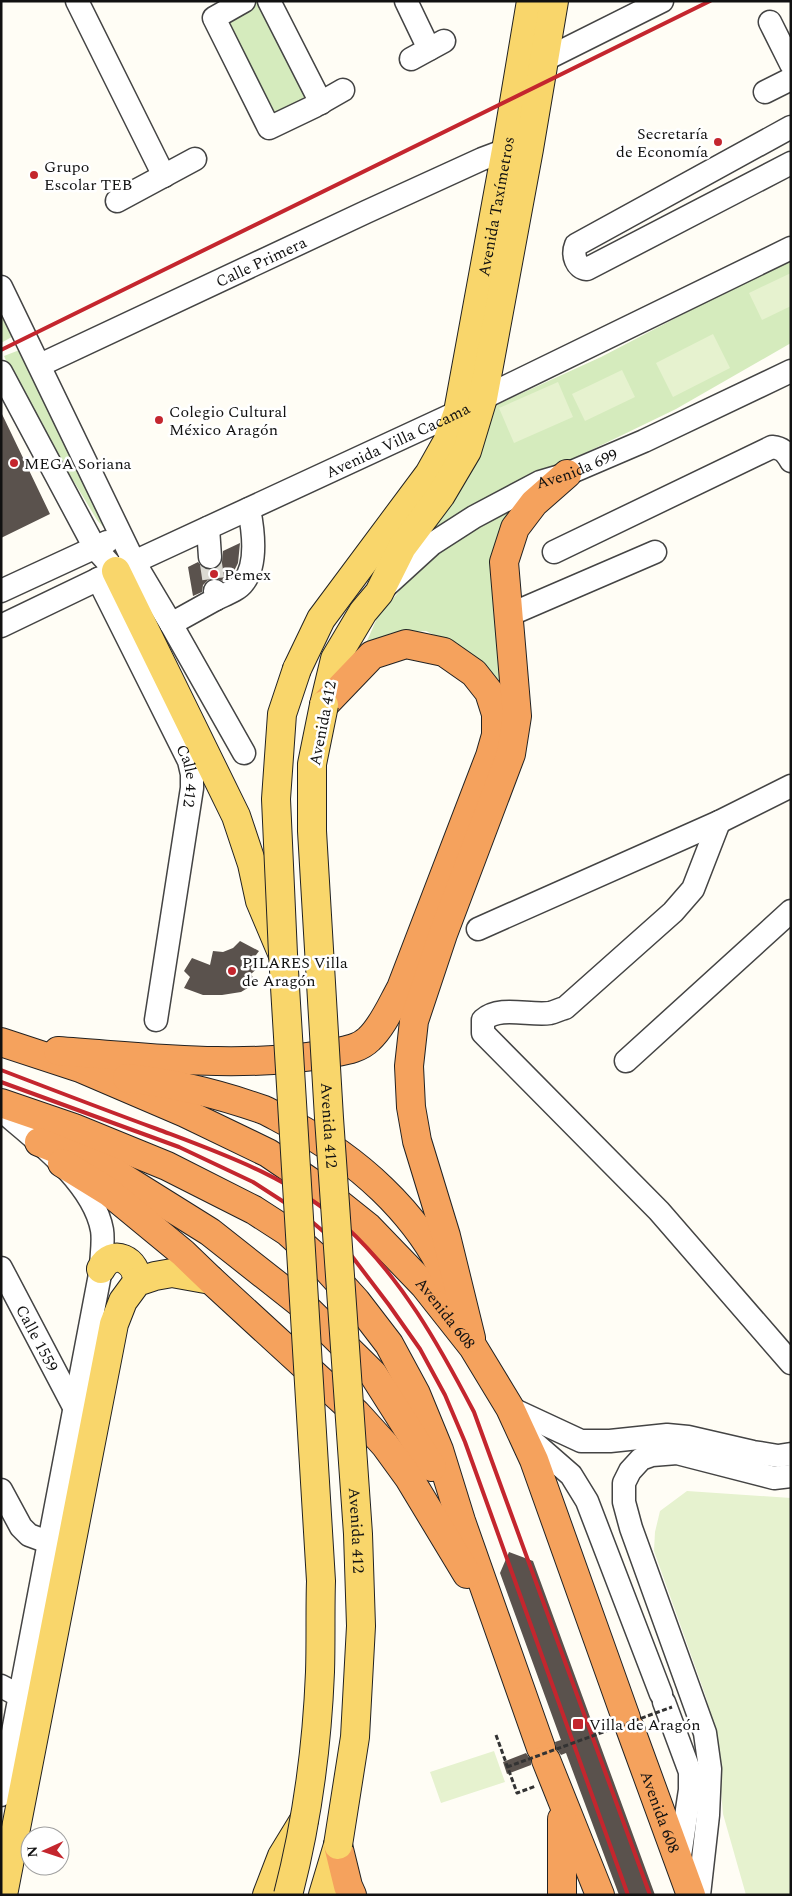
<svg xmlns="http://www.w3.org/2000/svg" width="792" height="1896" font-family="Spectral,serif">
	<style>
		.green { fill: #d5ebbd }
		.pitch { fill: #e6f2cf }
		.building { fill: #5a524d }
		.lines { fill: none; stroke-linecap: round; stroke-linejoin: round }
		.minor-tunnel { stroke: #dbdad3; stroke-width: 22; stroke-dasharray: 22 11; stroke-linecap: butt }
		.minor-casing { stroke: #444; stroke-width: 25 }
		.major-casing { stroke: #222; stroke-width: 30 }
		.highway-casing { stroke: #222; stroke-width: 30 }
		.path { stroke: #333; stroke-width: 3; stroke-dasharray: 5 2.5; stroke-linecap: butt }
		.minor { stroke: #fff; stroke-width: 22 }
		.major { stroke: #f9d66b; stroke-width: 28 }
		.highway { stroke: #f5a25d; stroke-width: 28 }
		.rail { stroke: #c4262e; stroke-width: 4 }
		.major-bridge-casing { stroke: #222; stroke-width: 30; stroke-linecap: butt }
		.path-bridge { stroke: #333; stroke-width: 3; stroke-dasharray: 5 2.5; stroke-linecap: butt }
		.major-bridge { stroke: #f9d66b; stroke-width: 28 }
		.poi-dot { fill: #c4262e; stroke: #fff; stroke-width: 2 }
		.labels { text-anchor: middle; stroke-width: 5; stroke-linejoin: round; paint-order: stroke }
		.poi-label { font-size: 16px; fill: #111; stroke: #fff; text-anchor: start }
		.street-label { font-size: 16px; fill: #111; stroke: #fff }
	</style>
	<rect width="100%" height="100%" fill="#fffdf5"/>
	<!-- green -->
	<path class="green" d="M 253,1 L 267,1 L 318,103 L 272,126 L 219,19 Z
		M 791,258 L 791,343 L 676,409 L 519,485 L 415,551 L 468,479 L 494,406 L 601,357 Z
		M 1,301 L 17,334 L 1,343 Z
		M 22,349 L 108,532 L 97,520 L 76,485 L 58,460 L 23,397 L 4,356 Z
		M 524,499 L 512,515 L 507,695 L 482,663 L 466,650 L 426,631 L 391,633 L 364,648 L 377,618 L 401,589 L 438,550 Z"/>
	<!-- pitch -->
	<path class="pitch" d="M 791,273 L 791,306 L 762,320 L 749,293 Z
		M 713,334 L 730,368 L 673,397 L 656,363 Z
		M 622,370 L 635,397 L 585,421 L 572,394 Z
		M 558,382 L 573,417 L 514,443 L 499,408 Z
		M 687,1491 L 791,1498 L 791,1895 L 746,1895 L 723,1814 L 717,1743 L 706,1697 L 654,1551 L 655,1532 L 660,1511 Z
		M 494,1751 L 505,1782 L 441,1803 L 430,1772 Z"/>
	<!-- building -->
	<path class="building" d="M 1,412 L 50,514 L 1,538 Z
		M 240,543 L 238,563 L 232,575 L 223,581 L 214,578 L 208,580 L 203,585 L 202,592 L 193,596 L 188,567 L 198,562 L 205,569 L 211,570 L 217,568 L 222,562 L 223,551 Z
		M 240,941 L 259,951 L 253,959 L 260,966 L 251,974 L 256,983 L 241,992 L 222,995 L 203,995 L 184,988 L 190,977 L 184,971 L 192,958 L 210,965 L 213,951 L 223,952 L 233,948 Z
		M 509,1552 L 533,1561 L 655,1895 L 619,1895 L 566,1753 L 561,1755 L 556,1748 L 555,1742 L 561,1740 L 500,1573 Z
		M 526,1753 L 531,1760 L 531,1765 L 507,1774 L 503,1762 Z"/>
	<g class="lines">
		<!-- minor-tunnel -->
		<path class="minor-tunnel" d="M 210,557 L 215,591"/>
		<!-- minor casing -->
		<g class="minor-casing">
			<g id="minor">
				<path d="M 77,1 L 164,176"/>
				<path d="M 244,1 L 214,18 L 269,128 L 315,106 L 343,90"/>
				<path d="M 269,1 L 321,103"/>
				<path d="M 406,1 L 429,49"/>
				<path d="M 770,22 L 791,64"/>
				<path d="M 411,59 L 444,41"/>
				<path d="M 544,60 L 662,1"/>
				<path d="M 765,92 L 791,79"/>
				<path d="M 791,127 L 576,245 C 572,255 576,268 587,269 L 791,163"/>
				<path d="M 117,201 L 195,159"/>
				<path d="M 1,287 L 134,562 L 171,624 L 216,599 L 215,591"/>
				<path id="s1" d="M 40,365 L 366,212 L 482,159 L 506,150 L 521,150"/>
				<path d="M 1,372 L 95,548 L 116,571"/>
				<path d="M 208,528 L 210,557"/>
				<path d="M 554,552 L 772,447 C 782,448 786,452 791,461"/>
				<path id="s2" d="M 98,579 L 189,761 L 192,774 L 192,788 L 156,1020"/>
				<path id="s3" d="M 386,586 L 432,544 L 474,517 L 540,482 L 567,474 L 644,441 L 791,371"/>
				<path d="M 1,591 L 107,542"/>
				<path d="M 216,599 C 224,595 238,590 243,583 C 258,565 253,529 249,509"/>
				<path d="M 509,615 L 655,552"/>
				<path d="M 171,624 L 244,753"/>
				<path id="s4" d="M 1,626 L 134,562 L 458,412 L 483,398 L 791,248"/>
				<path d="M 719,822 L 693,889 L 673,912 L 565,1008 C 560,1009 555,1012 550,1013 C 529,1016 500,1005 483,1020 L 483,1033 L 659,1211 L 791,1363"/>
				<path d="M 478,929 L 719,822 L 791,786"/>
				<path d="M 626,1061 L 791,911"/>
				<path d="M 1,1110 C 36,1140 93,1182 102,1230 C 104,1242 101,1257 101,1269 L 1,1795"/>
				<path id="s5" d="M 1,1268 L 74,1407"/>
				<path d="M 510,1408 L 581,1441 L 610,1441 L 667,1435 L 688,1437 L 753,1452 L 778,1456 L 791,1454"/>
				<path d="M 524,1434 L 571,1475 L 587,1501 L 661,1694"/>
				<path d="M 1,1490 L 21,1527 L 29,1535 L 48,1542"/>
				<path d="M 1,1686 L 20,1696"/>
				<path d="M 664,1702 L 690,1772 L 690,1790 L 679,1862"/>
				<path d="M 699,1895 L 708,1815 L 710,1769 L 705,1733 L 631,1528 L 624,1502 L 624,1483 L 630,1471 L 641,1459 L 652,1455 L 677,1453 L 774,1478 L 791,1476"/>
			</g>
		</g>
		<!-- major casing -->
		<g class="major-casing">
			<g id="major">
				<path d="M 116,571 L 236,816 L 252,864 L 260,901 L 282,953"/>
				<path id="s6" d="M 297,669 L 321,619 L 429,474 L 447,442 L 458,412 L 506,150 L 531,1"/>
				<path d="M 324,705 L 335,659 L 363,612 L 379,593 L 402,547 L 441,495 L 467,451 L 483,398 L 529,149 L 554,1"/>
				<path d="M 101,1269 C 112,1247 138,1260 137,1282"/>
				<path d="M 3,1895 L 114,1324 L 123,1301 L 137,1282 L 155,1276 L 172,1273 L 211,1280"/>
				<path d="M 267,1895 L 282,1856 L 304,1820"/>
				<path d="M 323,1895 L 338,1845"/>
			</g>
		</g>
		<!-- highway casing -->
		<g class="highway-casing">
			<g id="highway">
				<path id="s7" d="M 1,1042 L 80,1068 L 185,1113 L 268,1153 L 318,1187 L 368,1227 L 424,1285 L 473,1347 L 510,1408 L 534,1460 L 626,1718"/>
				<path d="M 58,1051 C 147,1057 238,1069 327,1054 C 341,1051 358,1050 369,1039 C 383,1026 392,1004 401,988 L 490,756 L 496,735 L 496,714 L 489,692 L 474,673 L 444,652 L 406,644 L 372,655 L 324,705"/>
				<path d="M 127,1078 C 174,1083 219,1094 264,1110 C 273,1114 282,1120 291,1124 C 356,1158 417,1212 448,1280"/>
				<path d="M 1,1103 L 74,1128 L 167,1166 L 254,1210 L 288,1232 L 319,1260 L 356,1301 L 389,1344 L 416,1394 L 439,1450 L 461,1521 L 541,1748"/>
				<path d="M 39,1142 L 114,1172 L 210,1232 L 305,1307 L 373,1374 L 432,1467"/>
				<path d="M 62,1163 L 109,1192 L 183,1253 L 211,1280 L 356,1413 L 385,1445 L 409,1478 L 467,1574"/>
				<path d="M 471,1338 L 446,1236 L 417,1141 L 411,1107 L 409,1066 L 414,1021 L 443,934 L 511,754 L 517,716 L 504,562 L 515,528 L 534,503 L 567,474"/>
				<path id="s8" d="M 630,1728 L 691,1895"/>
				<path d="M 546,1760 L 600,1895"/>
				<path d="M 562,1819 L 562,1895"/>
				<path d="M 338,1845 L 348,1886 L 352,1895"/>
			</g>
		</g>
		<!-- path -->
		<path class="path" d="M 496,1735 L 517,1793 L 536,1786"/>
		<!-- minor -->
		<use href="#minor" class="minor"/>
		<!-- major -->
		<use href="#major" class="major"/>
		<!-- highway -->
		<use href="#highway" class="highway"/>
		<!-- rail -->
		<path class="rail" d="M 1,350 L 710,1
			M 1,1070 C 53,1090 105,1110 157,1129 C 223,1154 292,1178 345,1226 C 401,1277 439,1345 474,1412 L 650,1895
			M 1,1082 L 179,1147 L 253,1182 L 304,1215 L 351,1255 L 389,1305 L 420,1349 L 445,1395 L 465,1442 L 628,1895"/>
		<!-- major-bridge casing -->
		<g class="major-bridge-casing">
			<g id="major-bridge">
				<path id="s9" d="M 324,705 L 312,764 L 312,831 L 329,1118 L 358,1534 L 361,1626 L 355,1737 L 338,1845"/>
				<path d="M 288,1895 C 307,1822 317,1747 320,1672 C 321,1642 320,1611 321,1581 L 283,954 L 276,799 L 282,714 L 297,669"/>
			</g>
		</g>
		<!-- path-bridge -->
		<path class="path-bridge" d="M 507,1767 L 672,1707"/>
		<!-- major-bridge -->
		<use href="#major-bridge" class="major-bridge"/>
	</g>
	<!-- markers -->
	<g class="poi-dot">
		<circle cx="718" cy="142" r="5"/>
		<circle cx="34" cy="175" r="5"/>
		<circle cx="159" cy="420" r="5"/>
		<circle cx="14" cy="463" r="5"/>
		<circle cx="214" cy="574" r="5"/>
		<circle cx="232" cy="971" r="5"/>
		<rect x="572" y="1718" width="12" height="12" rx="2.5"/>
	</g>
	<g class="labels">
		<!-- poi labels -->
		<g class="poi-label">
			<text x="708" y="139" text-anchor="end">Secretaría<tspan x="708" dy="18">de Economía</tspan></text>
			<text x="44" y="172">Grupo<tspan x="44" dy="18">Escolar TEB</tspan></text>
			<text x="169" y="417">Colegio Cultural<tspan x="169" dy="18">México Aragón</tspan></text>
			<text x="24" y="469">MEGA Soriana</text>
			<text x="224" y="580">Pemex</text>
			<text x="242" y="968">PILARES Villa<tspan x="242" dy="18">de Aragón</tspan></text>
			<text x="589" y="1730">Villa de Aragón</text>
		</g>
		<!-- street labels -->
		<g class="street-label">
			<text dy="6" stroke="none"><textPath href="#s6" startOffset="514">Avenida Taxímetros</textPath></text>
			<text dy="6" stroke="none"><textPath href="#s1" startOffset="244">Calle Primera</textPath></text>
			<text dy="6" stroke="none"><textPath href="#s4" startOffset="438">Avenida Villa Cacama</textPath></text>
			<text dy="6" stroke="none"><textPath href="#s3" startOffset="226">Avenida 699</textPath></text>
			<text transform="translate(322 723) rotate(-79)" y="6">Avenida 412</text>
			<text dy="6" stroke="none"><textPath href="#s2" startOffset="218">Calle 412</textPath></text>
			<text dy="6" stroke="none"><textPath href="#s9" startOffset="422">Avenida 412</textPath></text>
			<text dy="6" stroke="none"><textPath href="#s7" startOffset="530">Avenida 608</textPath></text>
			<text dy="6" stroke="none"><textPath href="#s5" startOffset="79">Calle 1559</textPath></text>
			<text dy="6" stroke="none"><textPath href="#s9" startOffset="828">Avenida 412</textPath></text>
			<text dy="6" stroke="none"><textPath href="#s8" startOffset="89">Avenida 608</textPath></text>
		</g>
	</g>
	<!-- border -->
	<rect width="792" height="1896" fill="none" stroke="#111111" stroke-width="5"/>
	<!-- north arrow -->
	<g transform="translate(45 1851) rotate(267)"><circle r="24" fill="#ffffff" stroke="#a0a0a0"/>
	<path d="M0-4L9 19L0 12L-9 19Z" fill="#c4262e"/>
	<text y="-8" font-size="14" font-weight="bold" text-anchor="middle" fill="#111111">N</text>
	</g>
</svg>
